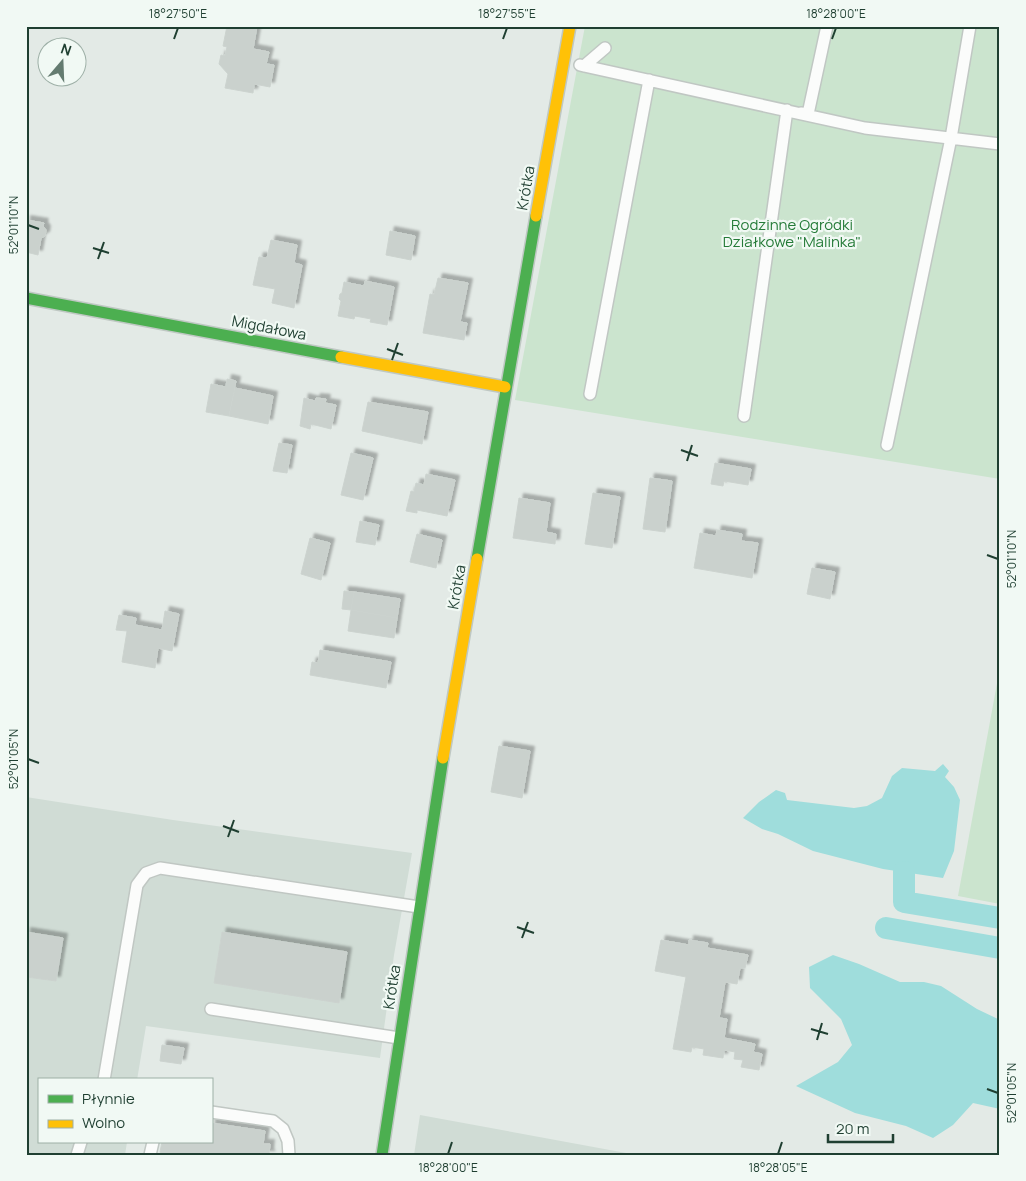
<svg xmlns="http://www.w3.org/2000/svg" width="1026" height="1181" font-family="Manrope,sans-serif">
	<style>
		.built { fill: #d0dcd5 }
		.green { fill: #cbe4ce }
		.water { fill: #9fdddc }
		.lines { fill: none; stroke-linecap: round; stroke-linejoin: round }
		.canal { stroke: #9fdddc; stroke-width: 22 }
		.building { fill: #cad1cd; stroke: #ccd3cf; filter: url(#shadow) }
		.lane-casing { stroke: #c0c7c3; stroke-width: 14 }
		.fast-casing { stroke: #bfc8c3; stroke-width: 14 }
		.slow-casing { stroke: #bfc8c3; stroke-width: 14 }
		.lane { stroke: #fbfcfb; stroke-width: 11 }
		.fast { stroke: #4caf50; stroke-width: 11 }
		.slow { stroke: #ffc107; stroke-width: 11 }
		.ticks { fill: none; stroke: #1f3f31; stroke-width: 2 }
		.labels { text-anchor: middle; stroke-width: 4.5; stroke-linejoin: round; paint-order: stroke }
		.street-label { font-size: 15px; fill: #1f3f31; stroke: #f1f9f4 }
		.park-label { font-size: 15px; fill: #257b38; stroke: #f1f9f4 }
		.neatline { fill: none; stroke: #1f3f31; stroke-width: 2 }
		.ticks-label { font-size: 12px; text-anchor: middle; fill: #1f3f31 }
	</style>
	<defs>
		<filter id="shadow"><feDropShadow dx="4.5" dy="-4.5" stdDeviation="1" flood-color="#0004"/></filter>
	</defs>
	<rect width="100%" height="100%" fill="#e3eae6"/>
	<!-- built -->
	<path class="built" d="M 26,797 L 173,820 L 412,853 L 394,955 L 380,1058 L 146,1026 L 137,1080 L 39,1080 L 39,1142 L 127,1142 L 125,1155 L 26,1155 Z
		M 420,1115 L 637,1155 L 414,1155 Z"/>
	<!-- green -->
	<path class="green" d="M 585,26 L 1000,26 L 1000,479 L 515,400 Z
		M 1000,667 L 1000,904 L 958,896 Z"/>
	<!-- water -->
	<path class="water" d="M 943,764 L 949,771 L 945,777 L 954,787 L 960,800 L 954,851 L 943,878 L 883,869 L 813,851 L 778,834 L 762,829 L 743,818 L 759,802 L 776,790 L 785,793 L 787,800 L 854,808 L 867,806 L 882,798 L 892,776 L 902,768 L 935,771 Z
		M 833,955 L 859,964 L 900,982 L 924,982 L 941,986 L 977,1009 L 1000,1020 L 1000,1109 L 973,1103 L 953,1125 L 933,1138 L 906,1126 L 855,1113 L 796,1086 L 838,1062 L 852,1045 L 841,1019 L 810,988 L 809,967 Z"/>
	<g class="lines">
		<!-- canal -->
		<path class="canal" d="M 904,872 L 904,902 L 1000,918
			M 886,928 L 1000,948"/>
	</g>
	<!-- building -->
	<path class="building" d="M 227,26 L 257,26 L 253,49 L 269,52 L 266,64 L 274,65 L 270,87 L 254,84 L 253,93 L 225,88 L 228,74 L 219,64 L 221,55 L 225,56 L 227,47 L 223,46 Z
		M 26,220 L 44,223 L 43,226 L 46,230 L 45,236 L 41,238 L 38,255 L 26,252 Z
		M 390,231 L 415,236 L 411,260 L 386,255 Z
		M 271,240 L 297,245 L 294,263 L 302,265 L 294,308 L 272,303 L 275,289 L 253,285 L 259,257 L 267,258 Z
		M 438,278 L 468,283 L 460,322 L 467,323 L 464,340 L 423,333 L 430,294 L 434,295 Z
		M 365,281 L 394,287 L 387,325 L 370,322 L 371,319 L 355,316 L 354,319 L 338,316 L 341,301 L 339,299 L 340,294 L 342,293 L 344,282 L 364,286 Z
		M 227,379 L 236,381 L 229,416 L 206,412 L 211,384 L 226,387 Z
		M 235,388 L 273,396 L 268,424 L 229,416 Z
		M 304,398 L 315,401 L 316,398 L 326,399 L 325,403 L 336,405 L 331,429 L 311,424 L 310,429 L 300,426 Z
		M 368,402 L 428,412 L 422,444 L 362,431 Z
		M 279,443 L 292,445 L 287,473 L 273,471 Z
		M 351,453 L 373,458 L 363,500 L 341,495 Z
		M 715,463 L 751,469 L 748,485 L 724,481 L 723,486 L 711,484 Z
		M 426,474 L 455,480 L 447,516 L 417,510 L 417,513 L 406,511 L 411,491 L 414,492 L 416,483 L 424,485 Z
		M 650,478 L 672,481 L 665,532 L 643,529 Z
		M 593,493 L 620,497 L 612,548 L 585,544 Z
		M 519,498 L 550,503 L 546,532 L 556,534 L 555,544 L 513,538 Z
		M 360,521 L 379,525 L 375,545 L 356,542 Z
		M 717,530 L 742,534 L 741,541 L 758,543 L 752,578 L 694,568 L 700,533 L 716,536 Z
		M 417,534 L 442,540 L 436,568 L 410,562 Z
		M 310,538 L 330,543 L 321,580 L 301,574 Z
		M 812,568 L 835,572 L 830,599 L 807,594 Z
		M 344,591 L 354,592 L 351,610 L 342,609 Z
		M 354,592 L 400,599 L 397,618 L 351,610 Z
		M 351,610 L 397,618 L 394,638 L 348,631 Z
		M 165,611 L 179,614 L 172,651 L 158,648 L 155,668 L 122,662 L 127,631 L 116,630 L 119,615 L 136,618 L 135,625 L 162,630 Z
		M 320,650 L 391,662 L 386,688 L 310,675 L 312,662 L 318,663 Z
		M 499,746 L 530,751 L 522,798 L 491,792 Z
		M 26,932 L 63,938 L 56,981 L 26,977 Z
		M 222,932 L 347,952 L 339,1003 L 214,983 Z
		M 661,940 L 689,945 L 689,940 L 708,943 L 707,948 L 748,955 L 745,968 L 740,968 L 737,984 L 725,982 L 719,1018 L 727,1019 L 724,1038 L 755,1044 L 753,1052 L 762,1054 L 759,1070 L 741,1067 L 743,1060 L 734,1059 L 735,1052 L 724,1050 L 723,1058 L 703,1055 L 704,1049 L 692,1047 L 691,1052 L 673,1049 L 686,977 L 655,971 Z
		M 162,1045 L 184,1048 L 181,1064 L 160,1061 Z
		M 211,1123 L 265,1131 L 263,1144 L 270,1144 L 269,1154 L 271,1155 L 162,1155 L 160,1152 L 162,1142 L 211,1142 Z"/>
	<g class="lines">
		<!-- lane casing -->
		<g class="lane-casing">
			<path id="lane" d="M 580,65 L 584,66 L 605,48
				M 584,66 L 865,128 L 1000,144
				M 801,113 L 808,114 L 827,26
				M 590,394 L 649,80
				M 744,416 L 787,110
				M 887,445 L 951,138 L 970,26
				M 211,1009 L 399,1038
				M 104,1080 L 137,885 L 146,873 L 160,868 L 419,907
				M 211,1112 L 273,1121 L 283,1129 L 288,1141 L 289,1155
				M 77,1155 L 81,1142
				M 150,1155 L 153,1142"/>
		</g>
		<!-- fast casing -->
		<g class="fast-casing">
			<path id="fast" d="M 26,298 L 341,357
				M 477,559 L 536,216
				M 382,1155 L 443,758"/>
		</g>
		<!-- slow casing -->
		<g class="slow-casing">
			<path id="slow" d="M 536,216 L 570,26
				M 341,357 L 505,387
				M 443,758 L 477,559"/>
		</g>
		<!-- lane -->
		<use href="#lane" class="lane"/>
		<!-- fast -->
		<use href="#fast" class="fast"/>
		<!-- slow -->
		<use href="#slow" class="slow"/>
	</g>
	<!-- ticks -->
	<path class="ticks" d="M 174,39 L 178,28M 503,39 L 507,28M 832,39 L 836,28M 28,225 L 39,229M 93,248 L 109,253M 98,259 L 104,242M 387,349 L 403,355M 392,360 L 398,343M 681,450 L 698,456M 687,461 L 692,445M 987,555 L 998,559M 28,759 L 39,763M 223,826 L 239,832M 228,837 L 234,820M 517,927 L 534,933M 522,938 L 528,922M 811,1029 L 828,1034M 817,1040 L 822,1023M 987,1089 L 998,1093M 448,1154 L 452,1142M 778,1154 L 782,1142"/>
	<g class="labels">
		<!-- street labels -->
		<g class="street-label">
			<text transform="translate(526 188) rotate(-80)" y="5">Krótka</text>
			<text transform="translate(269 328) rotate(11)" y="5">Migdałowa</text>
			<text transform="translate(457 587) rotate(-80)" y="5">Krótka</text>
			<text transform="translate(392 987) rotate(-81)" y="5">Krótka</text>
		</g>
		<!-- park labels -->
		<g class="park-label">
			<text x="792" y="230">Rodzinne Ogródki<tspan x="792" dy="17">Działkowe "Malinka"</tspan></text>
		</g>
	</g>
	<!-- border -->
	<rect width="1026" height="1181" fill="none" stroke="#f1f9f4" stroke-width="55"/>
	<!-- legend -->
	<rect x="38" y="1078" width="175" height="65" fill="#f1f9f4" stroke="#9dafa6"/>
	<rect x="48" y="1095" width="25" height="8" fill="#4caf50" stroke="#9dafa6"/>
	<text x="82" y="1104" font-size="15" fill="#1f3f31">Płynnie</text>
	<rect x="48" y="1120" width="25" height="8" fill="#ffc107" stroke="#9dafa6"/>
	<text x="82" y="1128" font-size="15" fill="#1f3f31">Wolno</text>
	<!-- north arrow -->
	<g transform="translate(62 62) rotate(19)"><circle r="24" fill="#f1f9f4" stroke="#9dafa6"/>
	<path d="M0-4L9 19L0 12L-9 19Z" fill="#647b70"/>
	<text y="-8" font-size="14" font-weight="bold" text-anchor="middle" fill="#1f3f31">N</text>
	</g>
	<!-- scale -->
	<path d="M828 1134v8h65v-8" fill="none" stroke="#1f3f31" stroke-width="2.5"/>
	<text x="836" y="1134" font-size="15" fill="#1f3f31" stroke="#f1f9f4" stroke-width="4" paint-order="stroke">20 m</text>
	<rect x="28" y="28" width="970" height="1126" class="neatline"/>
	<g class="ticks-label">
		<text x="178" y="18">18°27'50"E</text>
		<text x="507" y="18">18°27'55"E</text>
		<text x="836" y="18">18°28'00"E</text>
		<text transform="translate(14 225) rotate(-90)" y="4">52°01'10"N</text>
		<text transform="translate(1012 559) rotate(-90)" y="4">52°01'10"N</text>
		<text transform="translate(14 759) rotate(-90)" y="4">52°01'05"N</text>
		<text transform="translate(1012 1093) rotate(-90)" y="4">52°01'05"N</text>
		<text x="448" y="1172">18°28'00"E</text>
		<text x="778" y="1172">18°28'05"E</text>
	</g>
</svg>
